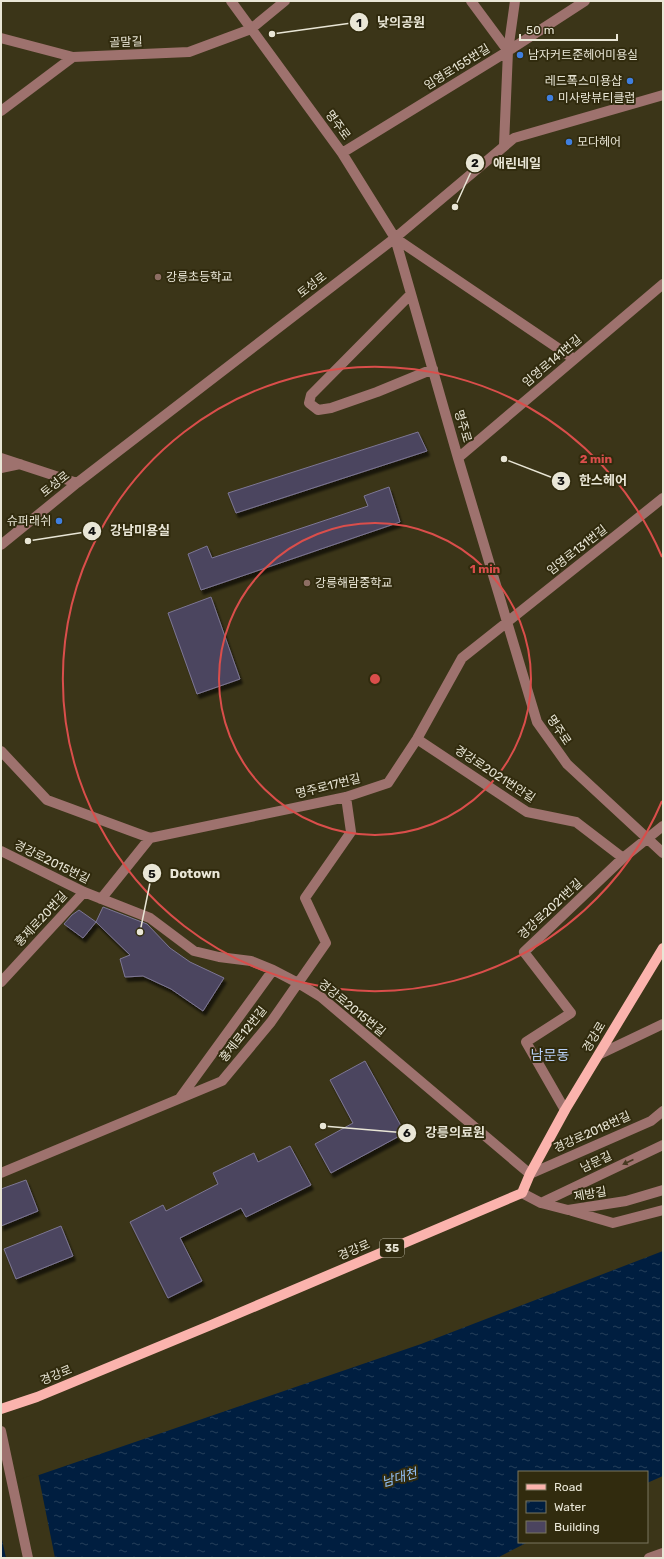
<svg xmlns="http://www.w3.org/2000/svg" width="664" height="1559" font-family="Rubik,'Noto Sans KR',sans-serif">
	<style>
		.water { fill: url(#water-ripples) }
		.pier { fill: #3b3518 }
		.building { fill: #4b445f; stroke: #7d7794; filter: url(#shadow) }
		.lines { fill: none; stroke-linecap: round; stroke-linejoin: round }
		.minor { stroke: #9e726e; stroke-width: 10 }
		.major { stroke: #fbb3ad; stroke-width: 10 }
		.oneway { fill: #473921 }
		.ring { fill: none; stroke: #da4e4b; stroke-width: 2 }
		.shop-dot { fill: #3f7fe0; stroke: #312b0e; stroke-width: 1.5 }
		.education-dot { fill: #8d6e63; stroke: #312b0e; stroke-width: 1.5 }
		.labels { text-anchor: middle; stroke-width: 4; stroke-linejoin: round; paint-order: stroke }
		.shield { fill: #312b0e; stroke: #b2ae9a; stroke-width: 1 }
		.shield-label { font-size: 11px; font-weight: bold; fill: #e9e6d6 }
		.street-label { font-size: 12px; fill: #e9e6d6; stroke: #312b0e }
		.poi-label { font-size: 12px; fill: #e9e6d6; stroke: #312b0e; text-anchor: start }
		.water-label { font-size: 13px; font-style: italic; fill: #94c3fa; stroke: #312b0e }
		.quarter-label { font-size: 14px; fill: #b7cff5; stroke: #312b0e }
		.centre { fill: #da4e4b; stroke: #312b0e; stroke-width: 2 }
		.ring-label { font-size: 12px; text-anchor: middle; font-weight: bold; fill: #da4e4b; stroke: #312b0e; stroke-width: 4; stroke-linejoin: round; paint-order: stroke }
		.leader { fill: none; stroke: #e9e6d6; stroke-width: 1.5 }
		.callout-dot { fill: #e9e6d6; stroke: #312b0e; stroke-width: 1.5 }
		.mark-label { font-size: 12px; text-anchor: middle; font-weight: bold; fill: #111 }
		.callout-label { font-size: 13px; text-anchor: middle; font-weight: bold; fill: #e9e6d6; stroke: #312b0e; stroke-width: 4; stroke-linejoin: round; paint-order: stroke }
	</style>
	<defs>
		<pattern id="water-ripples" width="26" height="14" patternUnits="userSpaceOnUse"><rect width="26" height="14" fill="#001e40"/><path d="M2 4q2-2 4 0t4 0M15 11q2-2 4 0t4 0" fill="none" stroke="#253f5b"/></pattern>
		<filter id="shadow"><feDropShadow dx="2.5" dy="4.5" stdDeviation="1" flood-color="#0009"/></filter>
	</defs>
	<rect width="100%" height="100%" fill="#3b3518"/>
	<!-- water -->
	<path class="water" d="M 663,1251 L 663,1476 L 647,1483 L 647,1472 L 519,1472 L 519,1542 L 528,1542 L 499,1557 L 494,1558 L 1,1558 L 1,1488 L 421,1344 Z"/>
	<!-- pier -->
	<path class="pier" d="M 38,1473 L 55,1558 L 6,1558 L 1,1535 L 1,1486 Z"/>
	<!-- building -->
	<path class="building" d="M 418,432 L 427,451 L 236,513 L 228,493 Z
		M 389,487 L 400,522 L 201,590 L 188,554 L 207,546 L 212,558 L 368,506 L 364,496 Z
		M 211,597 L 240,679 L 197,694 L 168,613 Z
		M 103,907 L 147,924 L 170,948 L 190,962 L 224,978 L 203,1011 L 171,989 L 143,976 L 125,977 L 120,959 L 130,955 L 96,922 Z
		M 79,910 L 96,922 L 83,938 L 64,924 L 72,915 Z
		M 365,1061 L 405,1133 L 331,1173 L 315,1144 L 353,1123 L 330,1080 Z
		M 290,1146 L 311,1185 L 246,1217 L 241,1208 L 180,1238 L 202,1281 L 168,1298 L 130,1222 L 163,1205 L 166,1211 L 218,1184 L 213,1173 L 254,1153 L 258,1162 Z
		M 26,1180 L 38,1211 L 1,1226 L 1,1189 Z
		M 61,1226 L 73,1256 L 16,1279 L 4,1249 Z"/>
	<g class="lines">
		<!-- minor -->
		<path class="minor" d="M 231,1 L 342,153 L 395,238 L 458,458 L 537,722 L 567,764 L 663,853
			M 471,1 L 508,51
			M 1,38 L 73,57 L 189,52 L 251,29 L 285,1
			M 1,111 L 73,57
			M 504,145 L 508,51 L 515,1
			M 342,153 L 508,51 L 585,1
			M 395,238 L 574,359
			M 411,294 L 311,395 L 309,403 L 318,410 L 331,408 L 377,392 L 433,369
			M 1,458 L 77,483
			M 458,458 L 663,284
			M 1,468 L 20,464
			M 1,545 L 77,483 L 395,238 L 514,138 L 663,95
			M 417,739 L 527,812 L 576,822 L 623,858
			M 1,751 L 47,800 L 150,838
			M 1,851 L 84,892 L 150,918 L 194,951 L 219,957 L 251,961 L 273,970 L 298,983 L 321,997 L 530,1174 L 651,1121 L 663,1111
			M 101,899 L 150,838 L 346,797 L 388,783 L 417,739 L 462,658 L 663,498
			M 1,982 L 84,892
			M 600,1054 L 663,1024
			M 180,1098 L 273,970
			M 565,1110 L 526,1042 L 571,1013 L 524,952 L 623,858 L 663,826
			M 1,1173 L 222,1081 L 271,1022 L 326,943 L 305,898 L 351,832 L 346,797
			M 522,1193 L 541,1203 L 568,1210 L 626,1201 L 663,1190
			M 541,1203 L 663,1145
			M 572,1211 L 613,1223 L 663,1210
			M 1,1431 L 28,1558
			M 649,1558 L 663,1553"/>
		<!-- major -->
		<path class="major" d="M 1,1409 L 37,1397 L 211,1325 L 522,1193 L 530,1174 L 565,1110 L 663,948"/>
	</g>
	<!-- one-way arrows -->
	<defs><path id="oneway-solid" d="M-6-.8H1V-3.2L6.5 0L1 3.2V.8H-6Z"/></defs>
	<use class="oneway" href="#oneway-solid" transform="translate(628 1162) rotate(155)"/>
	<!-- distance rings -->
	<g class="ring">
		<circle cx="375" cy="679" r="156"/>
		<path d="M662 801A312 312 0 1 1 662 557"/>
	</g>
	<!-- markers -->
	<g class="shop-dot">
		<circle cx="520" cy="55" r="4"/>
		<circle cx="630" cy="81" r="4"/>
		<circle cx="550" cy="98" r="4"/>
		<circle cx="569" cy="142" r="4"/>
		<circle cx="59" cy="521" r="4"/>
	</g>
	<g class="education-dot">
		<circle cx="158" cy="277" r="4"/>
		<circle cx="307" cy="583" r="4"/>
	</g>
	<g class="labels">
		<!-- shield labels -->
		<rect class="shield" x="380" y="1239" width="24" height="18" rx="3"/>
		<g class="shield-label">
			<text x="392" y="1252">35</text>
		</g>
		<!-- street labels -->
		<g class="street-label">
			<text transform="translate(126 42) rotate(-2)" y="4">골말길</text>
			<text transform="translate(457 67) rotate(-32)" y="4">임영로155번길</text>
			<text transform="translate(338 125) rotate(54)" y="4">명주로</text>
			<text transform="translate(312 285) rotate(-38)" y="4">토성로</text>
			<text transform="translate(552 361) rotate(-40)" y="4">임영로141번길</text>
			<text transform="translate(463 426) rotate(74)" y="4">명주로</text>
			<text transform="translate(55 484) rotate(-39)" y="4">토성로</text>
			<text transform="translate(577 550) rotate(-38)" y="4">임영로131번길</text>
			<text transform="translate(559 730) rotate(56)" y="4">명주로</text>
			<text transform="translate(495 774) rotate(33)" y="4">경강로2021번안길</text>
			<text transform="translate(328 786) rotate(-14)" y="4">명주로17번길</text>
			<text transform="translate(52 862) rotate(26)" y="4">경강로2015번길</text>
			<text transform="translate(550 909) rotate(-43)" y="4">경강로2021번길</text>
			<text transform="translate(41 919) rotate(-47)" y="4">홍제로20번길</text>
			<text transform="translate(352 1008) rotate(39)" y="4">경강로2015번길</text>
			<text transform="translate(243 1034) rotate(-51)" y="4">홍제로12번길</text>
			<text transform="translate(594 1037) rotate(-59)" y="4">경강로</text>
			<text transform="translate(592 1132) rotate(-24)" y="4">경강로2018번길</text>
			<text transform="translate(596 1162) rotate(-25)" y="4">남문길</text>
			<text transform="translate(590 1194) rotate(-10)" y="4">제방길</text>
			<text transform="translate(354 1250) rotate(-23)" y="4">경강로</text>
			<text transform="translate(56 1375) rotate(-22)" y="4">경강로</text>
		</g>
		<!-- poi labels -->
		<g class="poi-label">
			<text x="528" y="59">남자커트준헤어미용실</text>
			<text x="622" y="85" text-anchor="end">레드폭스미용샵</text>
			<text x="558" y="102">미사랑뷰티클럽</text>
			<text x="577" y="146">모다헤어</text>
			<text x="166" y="281">강릉초등학교</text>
			<text x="51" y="525" text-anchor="end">슈퍼래쉬</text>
			<text x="315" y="587">강릉해람중학교</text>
		</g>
		<!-- water labels -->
		<g class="water-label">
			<text transform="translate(399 1477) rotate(-16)" y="5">남대천</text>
		</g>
		<!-- quarter labels -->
		<g class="quarter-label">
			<text x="550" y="1060">남문동</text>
		</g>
	</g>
	<circle cx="375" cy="679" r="6" class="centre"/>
	<g class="ring-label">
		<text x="596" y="463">2 min</text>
		<text x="485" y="573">1 min</text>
	</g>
	<!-- callouts -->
	<path class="leader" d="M272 34L359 22M455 207L475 163M504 459L561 481M28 541L92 531M140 932L152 873M323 1126L407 1133"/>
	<g class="callout-dot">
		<circle cx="272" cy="34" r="4"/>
		<circle cx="455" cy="207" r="4"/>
		<circle cx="504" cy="459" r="4"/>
		<circle cx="28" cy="541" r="4"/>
		<circle cx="140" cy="932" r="4"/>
		<circle cx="323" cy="1126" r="4"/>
		<circle cx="359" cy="22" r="10"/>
		<circle cx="475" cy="163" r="10"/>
		<circle cx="561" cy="481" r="10"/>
		<circle cx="92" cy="531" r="10"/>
		<circle cx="152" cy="873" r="10"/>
		<circle cx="407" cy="1133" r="10"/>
	</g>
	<g class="mark-label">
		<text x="359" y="27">1</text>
		<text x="475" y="167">2</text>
		<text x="561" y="485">3</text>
		<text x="92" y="535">4</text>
		<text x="152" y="878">5</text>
		<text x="407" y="1137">6</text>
	</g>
	<g class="callout-label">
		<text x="401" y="27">낮의공원</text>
		<text x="517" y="168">애린네일</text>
		<text x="603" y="485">한스헤어</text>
		<text x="140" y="535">강남미용실</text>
		<text x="195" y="878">Dotown</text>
		<text x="455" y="1137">강릉의료원</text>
	</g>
	<!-- border -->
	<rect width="664" height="1559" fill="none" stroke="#e9e6d6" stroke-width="4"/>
	<!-- legend -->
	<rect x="518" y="1471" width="130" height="72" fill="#312b0e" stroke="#7b765e"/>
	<rect x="526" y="1484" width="20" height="6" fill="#fbb3ad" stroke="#7b765e"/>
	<text x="554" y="1491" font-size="12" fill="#e9e6d6">Road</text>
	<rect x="526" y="1501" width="20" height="12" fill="url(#water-ripples)" stroke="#7b765e"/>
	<text x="554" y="1511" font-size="12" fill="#e9e6d6">Water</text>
	<rect x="526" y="1521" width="20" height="12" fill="#4b445f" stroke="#7b765e"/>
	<text x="554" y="1531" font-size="12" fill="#e9e6d6">Building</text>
	<!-- scale -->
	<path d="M520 34v6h97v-6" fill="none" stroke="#e9e6d6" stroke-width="2"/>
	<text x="526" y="34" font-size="12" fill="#e9e6d6" stroke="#312b0e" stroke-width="3" paint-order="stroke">50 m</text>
</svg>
